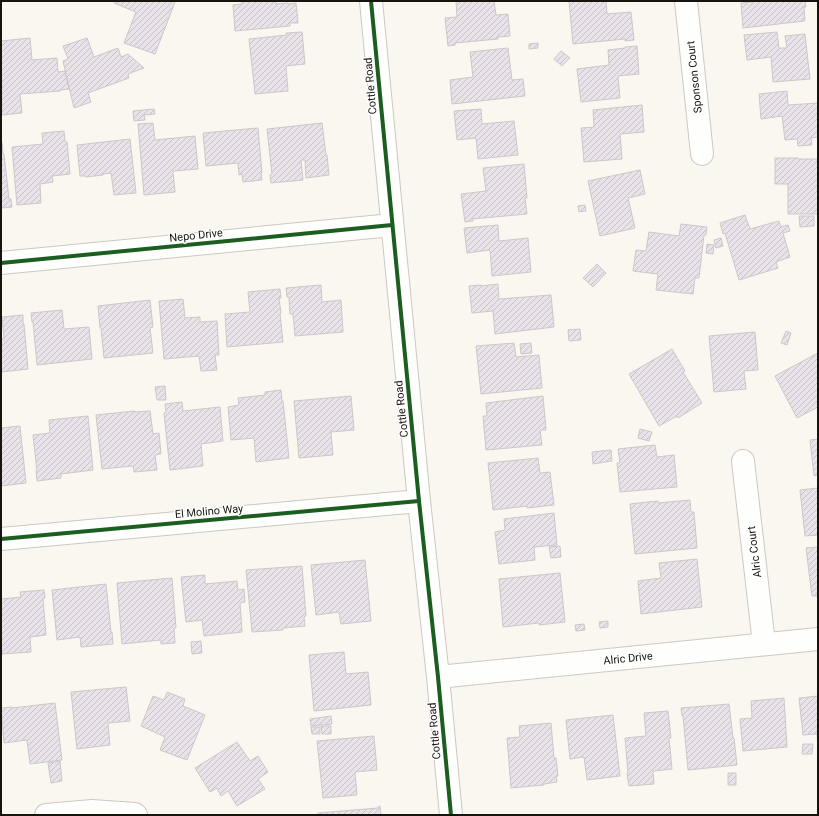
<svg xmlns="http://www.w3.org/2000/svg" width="819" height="816" font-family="Roboto,sans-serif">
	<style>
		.building { fill: url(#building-hatch); stroke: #cbc8c8 }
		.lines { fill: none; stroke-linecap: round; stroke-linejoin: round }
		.minor-casing { stroke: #ccc8c2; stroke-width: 24 }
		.minor { stroke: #fefefd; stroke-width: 22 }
		.cycleway-casing { stroke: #fff; stroke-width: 6 }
		.cycleway { stroke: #1b5e20; stroke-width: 4 }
		.labels { text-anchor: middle; stroke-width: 3; stroke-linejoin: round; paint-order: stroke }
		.street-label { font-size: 11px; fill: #17140d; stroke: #fff }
	</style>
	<defs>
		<pattern id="building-hatch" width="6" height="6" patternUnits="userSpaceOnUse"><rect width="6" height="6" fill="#e9e2e9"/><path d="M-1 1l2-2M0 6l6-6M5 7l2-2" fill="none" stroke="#c7c1c7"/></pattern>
	</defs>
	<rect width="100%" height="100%" fill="#faf7f1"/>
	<!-- building -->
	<path class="building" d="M 115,1 L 172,1 L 175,2 L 155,54 L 124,43 L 136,12 L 114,3 Z
		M 242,1 L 275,1 L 276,4 L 288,3 L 288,4 L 296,3 L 298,23 L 290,23 L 290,26 L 235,31 L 233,5 L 242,4 Z
		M 456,1 L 494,1 L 496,15 L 508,14 L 510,36 L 498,37 L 498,39 L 455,43 L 455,45 L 448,46 L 445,18 L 457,17 Z
		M 569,1 L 606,1 L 607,14 L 631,12 L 634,40 L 625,41 L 625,39 L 573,44 Z
		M 760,1 L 805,1 L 806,7 L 804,7 L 805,21 L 743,28 L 741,3 Z
		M 302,32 L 305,64 L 286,66 L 288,91 L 255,94 L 249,39 L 287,35 L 286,33 Z
		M 777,32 L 779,48 L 787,48 L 785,36 L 805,34 L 810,79 L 773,82 L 771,57 L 747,60 L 744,35 Z
		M 30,38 L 32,60 L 57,58 L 58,72 L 65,71 L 69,89 L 60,90 L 60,91 L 20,94 L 22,113 L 2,115 L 1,41 Z
		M 87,38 L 94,57 L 118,48 L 121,57 L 128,54 L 144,68 L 128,74 L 129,78 L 88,93 L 91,102 L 74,108 L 63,61 L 68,59 L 63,46 Z
		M 538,43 L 538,48 L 529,49 L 529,44 Z
		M 637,46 L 639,74 L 618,76 L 620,98 L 581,102 L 577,69 L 609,65 L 608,50 L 625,48 L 625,47 Z
		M 508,48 L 512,80 L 523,79 L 525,96 L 452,104 L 450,80 L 473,77 L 470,52 Z
		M 561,51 L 570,58 L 562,66 L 554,59 Z
		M 787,91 L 788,105 L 818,103 L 818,137 L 811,138 L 812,145 L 798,146 L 797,139 L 785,140 L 782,116 L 761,119 L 759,94 Z
		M 642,105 L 644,132 L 620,134 L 622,159 L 584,162 L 581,128 L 594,127 L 593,110 Z
		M 154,109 L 155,114 L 144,115 L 145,120 L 134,121 L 133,111 Z
		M 481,109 L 482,124 L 514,121 L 518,155 L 478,159 L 476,138 L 457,140 L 454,111 Z
		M 153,123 L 155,140 L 195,136 L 198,169 L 173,171 L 175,192 L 144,195 L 138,124 Z
		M 322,123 L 326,155 L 327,155 L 329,175 L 306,178 L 305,160 L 301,160 L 303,180 L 271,183 L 270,175 L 272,174 L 267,129 Z
		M 258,128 L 262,173 L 261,173 L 262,180 L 243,182 L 242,174 L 239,175 L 238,163 L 206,166 L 203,133 Z
		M 64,131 L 65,142 L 67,142 L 70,174 L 52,176 L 53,182 L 40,184 L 41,203 L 17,205 L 12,147 L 43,144 L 42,133 Z
		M 130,139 L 136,193 L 114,195 L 111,173 L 103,174 L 103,175 L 86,177 L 86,176 L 80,176 L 77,145 Z
		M 1,142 L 2,142 L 3,154 L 4,154 L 9,199 L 11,199 L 12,207 L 1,208 Z
		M 775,158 L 798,158 L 798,159 L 818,159 L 818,214 L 788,214 L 788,184 L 775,184 Z
		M 524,164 L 527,198 L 525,198 L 527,214 L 472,219 L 473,221 L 465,222 L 461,194 L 486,191 L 483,168 Z
		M 640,170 L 645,194 L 628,198 L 635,228 L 600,236 L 588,181 Z
		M 585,205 L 586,211 L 579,212 L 578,206 Z
		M 745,215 L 750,229 L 779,221 L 781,227 L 788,225 L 790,231 L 783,233 L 790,257 L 776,262 L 778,268 L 739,280 L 725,233 L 723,234 L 720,223 Z
		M 799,216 L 814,216 L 814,226 L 800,227 Z
		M 681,224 L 707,227 L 706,235 L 704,235 L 699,278 L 695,278 L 693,294 L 656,290 L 658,274 L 633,271 L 636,250 L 646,251 L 649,232 L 679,236 Z
		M 498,225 L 499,241 L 528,238 L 531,272 L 492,276 L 490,250 L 467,253 L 464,228 Z
		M 721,238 L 723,246 L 716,248 L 714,240 Z
		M 707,244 L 714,245 L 713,254 L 706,253 Z
		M 597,264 L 606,273 L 593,287 L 583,278 Z
		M 498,284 L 499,299 L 551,295 L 554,327 L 495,334 L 493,311 L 472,313 L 469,286 L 481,285 L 481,286 Z
		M 321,285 L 322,302 L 341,300 L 343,332 L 295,336 L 293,314 L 290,314 L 289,297 L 287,297 L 286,288 Z
		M 280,289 L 281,298 L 279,298 L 281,313 L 280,314 L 283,342 L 227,347 L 225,314 L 250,312 L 248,292 Z
		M 183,299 L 185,318 L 200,317 L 200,322 L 217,321 L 219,355 L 215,355 L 217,370 L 201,371 L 199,356 L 164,359 L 159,301 Z
		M 150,300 L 153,327 L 150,328 L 153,353 L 104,358 L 101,328 L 100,328 L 98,306 Z
		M 62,310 L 64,329 L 89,327 L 92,359 L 37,365 L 33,322 L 32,322 L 31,313 Z
		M 23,315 L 23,324 L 24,324 L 28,369 L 1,372 L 1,339 L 4,339 L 2,317 Z
		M 580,329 L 581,340 L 569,341 L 568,330 Z
		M 786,331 L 791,333 L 787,345 L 781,343 Z
		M 755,332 L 758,370 L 744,371 L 746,389 L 714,392 L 709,336 Z
		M 514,343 L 516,357 L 539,355 L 542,388 L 481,394 L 476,346 Z
		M 531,343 L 532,353 L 521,354 L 520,344 Z
		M 672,349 L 685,371 L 683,372 L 702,403 L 678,418 L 677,416 L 659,426 L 629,374 Z
		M 818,353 L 818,407 L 797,418 L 775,376 Z
		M 165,386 L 166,400 L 157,400 L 155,387 Z
		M 281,390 L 282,401 L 283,401 L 289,458 L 256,462 L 254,438 L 231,440 L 228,407 L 239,405 L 238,398 L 265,395 L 265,392 Z
		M 351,396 L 354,430 L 331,432 L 333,455 L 299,458 L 294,401 Z
		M 543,396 L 546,430 L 540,430 L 542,445 L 486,450 L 483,416 L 487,416 L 486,403 Z
		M 182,402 L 183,411 L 220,407 L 223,441 L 201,444 L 203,466 L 170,470 L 164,413 L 166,412 L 165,404 Z
		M 135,411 L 135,412 L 150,411 L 153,434 L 159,433 L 161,454 L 155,455 L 157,470 L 134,472 L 133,466 L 102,469 L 96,415 Z
		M 88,416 L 93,470 L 61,474 L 61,478 L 37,481 L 36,471 L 37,471 L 33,435 L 50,433 L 49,420 Z
		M 20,426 L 26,483 L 1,486 L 1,428 Z
		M 640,429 L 652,432 L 649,441 L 638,438 Z
		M 818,439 L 818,475 L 814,476 L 810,440 Z
		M 655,445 L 657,457 L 674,455 L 677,487 L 620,492 L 617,463 L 620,463 L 618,449 Z
		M 611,450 L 612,461 L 593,464 L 592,452 Z
		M 538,458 L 540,473 L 550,472 L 554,505 L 527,508 L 527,506 L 493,510 L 488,463 Z
		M 818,488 L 818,535 L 805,536 L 800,490 Z
		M 690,500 L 691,512 L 694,512 L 697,548 L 635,554 L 630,504 L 658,501 L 658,503 Z
		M 554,513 L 557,545 L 534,547 L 535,560 L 499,564 L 495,532 L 505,530 L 504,519 Z
		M 560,546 L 561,557 L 551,558 L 549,547 Z
		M 818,547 L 818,596 L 812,596 L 806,548 Z
		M 697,559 L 702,607 L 641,614 L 638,581 L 661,578 L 659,563 Z
		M 365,560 L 371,621 L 341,624 L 339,612 L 316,615 L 311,565 Z
		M 302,566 L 306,616 L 304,617 L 305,626 L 283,628 L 283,630 L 252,632 L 246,570 Z
		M 560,573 L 565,622 L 539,625 L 539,623 L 503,627 L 499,579 Z
		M 205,575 L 205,584 L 237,581 L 238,590 L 244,589 L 245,602 L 240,603 L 242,632 L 204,636 L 202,620 L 186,622 L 181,577 Z
		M 172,578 L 176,628 L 174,628 L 175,643 L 161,644 L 161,640 L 122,644 L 117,583 Z
		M 106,584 L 111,632 L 112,632 L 113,644 L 81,647 L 80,637 L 57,640 L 52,590 Z
		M 44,590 L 45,598 L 43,598 L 46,635 L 30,637 L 31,652 L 1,654 L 1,599 L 21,597 L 20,592 Z
		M 608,621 L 608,627 L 600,628 L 599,622 Z
		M 584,624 L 585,630 L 576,631 L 575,625 Z
		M 201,641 L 202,653 L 192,654 L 191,642 Z
		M 344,652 L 346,674 L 368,672 L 371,705 L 314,711 L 309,655 Z
		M 126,687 L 130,721 L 108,723 L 110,745 L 77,749 L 71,692 Z
		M 167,692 L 185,699 L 183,706 L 205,715 L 187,760 L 160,750 L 165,737 L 141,726 L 153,696 L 164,700 Z
		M 818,696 L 818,745 L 817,734 L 803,735 L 799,698 Z
		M 784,698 L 787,747 L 743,751 L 740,719 L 752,718 L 751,701 Z
		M 55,703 L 62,760 L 30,764 L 27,740 L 4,743 L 1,708 L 12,707 L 12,708 Z
		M 729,704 L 733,738 L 734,738 L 737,765 L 688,770 L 683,716 L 682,716 L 681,708 Z
		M 668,711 L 671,738 L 669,738 L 672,769 L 653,771 L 654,784 L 629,786 L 627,773 L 628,773 L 625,738 L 646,736 L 644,713 Z
		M 613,715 L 620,776 L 587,780 L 584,757 L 570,759 L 566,720 Z
		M 331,716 L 332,724 L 311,726 L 310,719 Z
		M 551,723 L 554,758 L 556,758 L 558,776 L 556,776 L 557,782 L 544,784 L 544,785 L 511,788 L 507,738 L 520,737 L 519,726 Z
		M 321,726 L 331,726 L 331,734 L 322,734 Z
		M 311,727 L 320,727 L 320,734 L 312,734 Z
		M 374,736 L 377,770 L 355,772 L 357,795 L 323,798 L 317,741 Z
		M 237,742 L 250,761 L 258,756 L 268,772 L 258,779 L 265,789 L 237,806 L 228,791 L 221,796 L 217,788 L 210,792 L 195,768 Z
		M 803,744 L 813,744 L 812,754 L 802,754 Z
		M 60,761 L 62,781 L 51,783 L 48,763 Z
		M 728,773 L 736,773 L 736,785 L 728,785 Z
		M 380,806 L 381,815 L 318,815 L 318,813 L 378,808 L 378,807 Z"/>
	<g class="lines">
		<!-- minor casing -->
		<g class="minor-casing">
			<path id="minor" d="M 371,1 L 419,501 L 438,677 L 451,815
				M 686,1 L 702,154
				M 1,263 L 392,225
				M 743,461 L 764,644
				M 1,539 L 419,501
				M 438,677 L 818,639
				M 46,815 L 92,811 L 135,814 L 136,815"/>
		</g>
		<!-- minor -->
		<use href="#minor" class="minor"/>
		<!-- cycleway casing -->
		<g class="cycleway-casing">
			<path id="cycleway" d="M 371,1 L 419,501 L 438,677 L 451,815
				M 1,263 L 392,225
				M 1,539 L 419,501"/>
		</g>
		<!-- cycleway -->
		<use href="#cycleway" class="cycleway"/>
	</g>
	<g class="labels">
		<!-- street labels -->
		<g class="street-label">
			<text transform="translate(694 77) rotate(-96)" y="4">Sponson Court</text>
			<text transform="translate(370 86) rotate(-95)" y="4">Cottle Road</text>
			<text transform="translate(196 235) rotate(-6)" y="4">Nepo Drive</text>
			<text transform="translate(401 409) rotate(-96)" y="4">Cottle Road</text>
			<text transform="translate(209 511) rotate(-5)" y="4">El Molino Way</text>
			<text transform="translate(754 552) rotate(-97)" y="4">Alric Court</text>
			<text transform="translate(628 658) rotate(-6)" y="4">Alric Drive</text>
			<text transform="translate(434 731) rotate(-95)" y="4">Cottle Road</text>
		</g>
	</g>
	<!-- border -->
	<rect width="819" height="816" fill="none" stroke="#17140d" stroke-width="4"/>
</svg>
